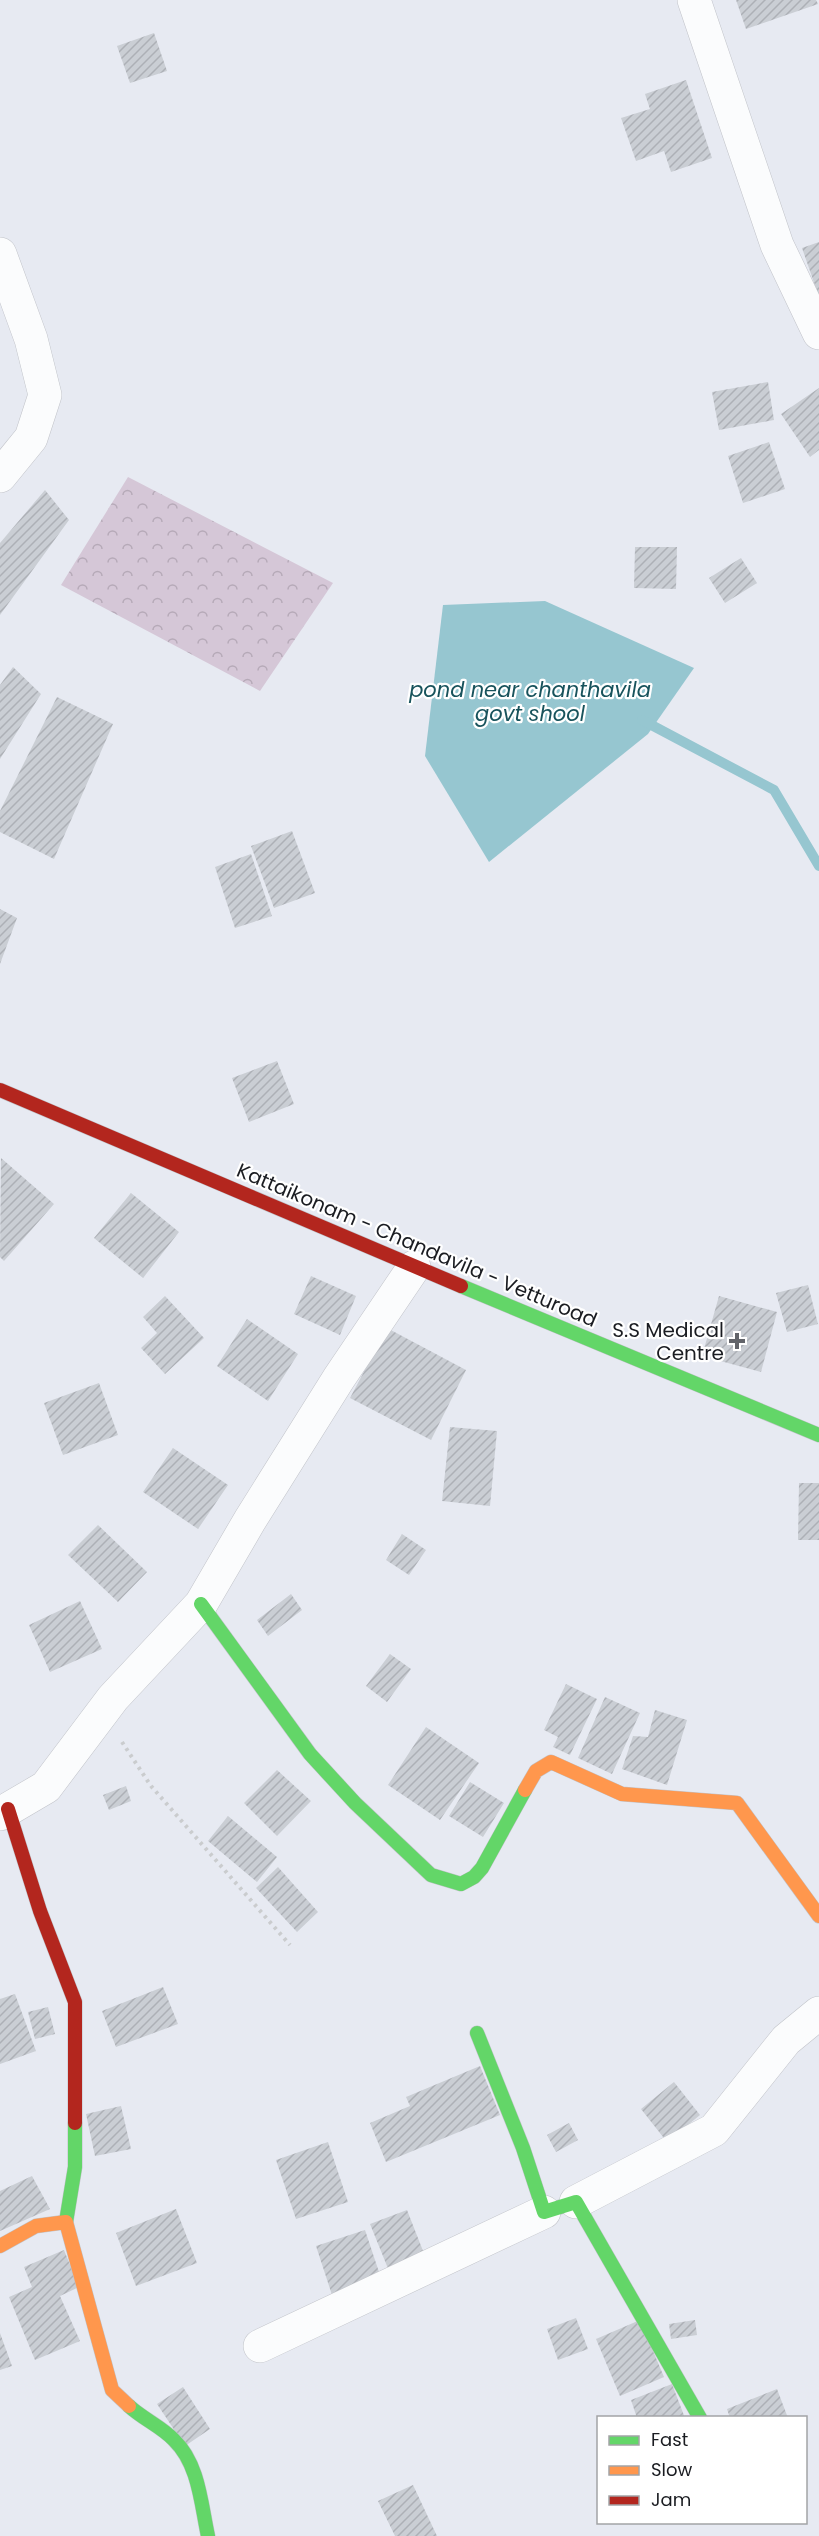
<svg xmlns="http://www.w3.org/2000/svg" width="819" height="2536" font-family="Poppins,sans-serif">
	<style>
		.park { fill: url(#park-crowns) }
		.water { fill: #96c6d0 }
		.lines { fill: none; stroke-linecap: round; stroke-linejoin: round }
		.stream { stroke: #96c6d0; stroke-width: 10 }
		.building { fill: url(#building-hatch) }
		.street-casing { stroke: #c1c3c9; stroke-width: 34 }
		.fast-casing { stroke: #c1c3c9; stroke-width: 15 }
		.slow-casing { stroke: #c1c3c9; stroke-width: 15 }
		.jam-casing { stroke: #c1c3c9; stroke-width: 15 }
		.path { stroke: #caccce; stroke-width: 4; stroke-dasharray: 3 4.5; stroke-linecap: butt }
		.street { stroke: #fbfcfd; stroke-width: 33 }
		.fast { stroke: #63d668; stroke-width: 14 }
		.slow { stroke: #ff974d; stroke-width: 14 }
		.jam { stroke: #b3261e; stroke-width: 14 }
		.poi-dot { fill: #62646a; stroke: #fff; stroke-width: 2 }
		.labels { text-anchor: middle; stroke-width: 4.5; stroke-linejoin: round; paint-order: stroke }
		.street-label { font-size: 20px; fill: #1a1c21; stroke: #fff }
		.poi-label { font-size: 20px; fill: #1a1c21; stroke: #fff; text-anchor: end }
		.water-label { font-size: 21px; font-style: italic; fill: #18535c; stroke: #fff }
	</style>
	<defs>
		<pattern id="park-crowns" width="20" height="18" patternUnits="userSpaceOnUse" patternTransform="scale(1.5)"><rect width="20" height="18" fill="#d5c7d7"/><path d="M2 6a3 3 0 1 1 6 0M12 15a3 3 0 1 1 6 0" fill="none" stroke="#b6aab8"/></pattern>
		<pattern id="building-hatch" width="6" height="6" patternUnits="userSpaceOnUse" patternTransform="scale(1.5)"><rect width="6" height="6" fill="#caced4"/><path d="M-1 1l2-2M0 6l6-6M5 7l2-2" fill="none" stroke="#adb0b6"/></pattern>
	</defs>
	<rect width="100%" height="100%" fill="#e7eaf2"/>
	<!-- park -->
	<path class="park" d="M 128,477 L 333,583 L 260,691 L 61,585 Z"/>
	<!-- water -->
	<path class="water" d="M 545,601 L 694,668 L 648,734 L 489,862 L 425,756 L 443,605 Z"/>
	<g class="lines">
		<!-- stream -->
		<path class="stream" d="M 642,720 L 774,790 L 819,866"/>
	</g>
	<!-- building -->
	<path class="building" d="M 736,0 L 816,0 L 818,4 L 746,29 Z
		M 154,33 L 167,71 L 130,83 L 117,46 Z
		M 686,80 L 712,158 L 671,172 L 664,151 L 636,161 L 621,118 L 650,109 L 645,94 Z
		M 819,242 L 819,297 L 802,248 Z
		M 768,382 L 774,420 L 719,430 L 712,392 Z
		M 819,388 L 819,450 L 810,457 L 781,414 Z
		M 769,442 L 785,489 L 743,503 L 728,456 Z
		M 45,490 L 69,520 L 0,615 L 0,543 Z
		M 635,547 L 677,547 L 676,589 L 634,588 Z
		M 741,558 L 757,583 L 725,603 L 709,578 Z
		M 13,667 L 41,694 L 0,759 L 0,685 Z
		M 57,697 L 113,724 L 54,859 L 0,832 L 0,811 Z
		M 292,831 L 315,893 L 274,908 L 251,846 Z
		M 251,854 L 272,916 L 235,928 L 215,867 Z
		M 0,909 L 17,918 L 0,964 Z
		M 277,1061 L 294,1104 L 249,1122 L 232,1078 Z
		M 1,1158 L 54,1204 L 4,1261 L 0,1257 Z
		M 131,1193 L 179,1232 L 143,1278 L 94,1238 Z
		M 311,1276 L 356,1296 L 340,1335 L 294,1314 Z
		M 808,1285 L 818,1324 L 787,1332 L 776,1293 Z
		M 165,1296 L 204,1338 L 165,1374 L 141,1348 L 157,1333 L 143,1317 Z
		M 719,1296 L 777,1312 L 761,1372 L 702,1356 Z
		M 247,1319 L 298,1354 L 268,1401 L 217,1366 Z
		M 387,1328 L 466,1370 L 431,1440 L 350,1398 Z
		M 99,1383 L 118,1435 L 63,1455 L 44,1403 Z
		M 450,1427 L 497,1431 L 490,1506 L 442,1501 Z
		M 173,1448 L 228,1485 L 198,1529 L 143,1492 Z
		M 799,1483 L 819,1483 L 819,1540 L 798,1540 Z
		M 98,1525 L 147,1572 L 118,1602 L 68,1555 Z
		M 402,1534 L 426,1550 L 409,1575 L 386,1560 Z
		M 291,1594 L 302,1610 L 268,1636 L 257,1620 Z
		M 80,1601 L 102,1649 L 50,1672 L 29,1625 Z
		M 390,1654 L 411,1669 L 387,1702 L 366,1686 Z
		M 566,1684 L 597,1699 L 570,1755 L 553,1747 L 558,1737 L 544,1730 Z
		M 605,1697 L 640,1713 L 612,1774 L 578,1758 Z
		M 655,1710 L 687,1720 L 667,1785 L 622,1769 L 633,1736 L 648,1737 Z
		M 426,1727 L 479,1763 L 440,1820 L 388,1785 Z
		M 277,1770 L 311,1801 L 277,1836 L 244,1803 Z
		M 470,1782 L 504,1803 L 483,1837 L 449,1816 Z
		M 126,1786 L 131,1801 L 109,1810 L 103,1795 Z
		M 228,1816 L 277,1857 L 257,1882 L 208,1841 Z
		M 278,1867 L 318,1912 L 297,1932 L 256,1888 Z
		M 163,1987 L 178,2024 L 116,2047 L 102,2011 Z
		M 15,1994 L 36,2051 L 0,2064 L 0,1999 Z
		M 48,2007 L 55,2034 L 35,2039 L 28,2012 Z
		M 480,2066 L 500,2115 L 386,2162 L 370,2123 L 410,2106 L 406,2097 Z
		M 674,2082 L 700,2115 L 667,2142 L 641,2109 Z
		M 121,2106 L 131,2149 L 95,2156 L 86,2114 Z
		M 569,2123 L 578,2140 L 556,2152 L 547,2135 Z
		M 328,2142 L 348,2202 L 296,2219 L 276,2160 Z
		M 32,2176 L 50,2209 L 0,2231 L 0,2191 Z
		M 176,2209 L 197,2263 L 136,2286 L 116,2233 Z
		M 407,2210 L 425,2256 L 389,2271 L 370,2224 Z
		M 365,2230 L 381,2278 L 332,2295 L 316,2246 Z
		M 64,2250 L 79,2287 L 60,2296 L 80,2341 L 35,2360 L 9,2297 L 32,2287 L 24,2267 Z
		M 576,2318 L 588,2349 L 558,2360 L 547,2329 Z
		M 640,2320 L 664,2377 L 620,2396 L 596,2339 Z
		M 695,2320 L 697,2335 L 671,2339 L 669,2324 Z
		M 0,2333 L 12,2366 L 0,2370 Z
		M 672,2384 L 685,2418 L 637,2418 L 631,2400 Z
		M 183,2387 L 210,2429 L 185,2446 L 157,2404 Z
		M 777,2389 L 788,2418 L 730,2418 L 727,2409 Z
		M 413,2485 L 437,2536 L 395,2536 L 378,2501 Z"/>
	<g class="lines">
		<!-- street casing -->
		<g class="street-casing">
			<path id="street" d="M 694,0 L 777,245 L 819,333
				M 0,254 L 31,339 L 45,395 L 31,438 L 0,476
				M 0,1814 L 46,1787 L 113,1698 L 201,1604 L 250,1520 L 339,1378 L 414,1267
				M 576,2202 L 714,2130 L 786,2040 L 819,2013
				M 260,2346 L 544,2212"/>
		</g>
		<!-- fast casing -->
		<g class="fast-casing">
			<path id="fast" d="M 461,1286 L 819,1435
				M 201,1604 L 310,1754 L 355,1803 L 431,1875 L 461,1884 L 474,1877 L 482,1868 L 525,1790
				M 477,2033 L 523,2148 L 544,2212 L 576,2202 L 700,2418
				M 66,2222 L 75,2167 L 75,2123
				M 129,2406 C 143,2419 162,2427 174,2440 C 199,2464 201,2504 208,2536"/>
		</g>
		<!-- slow casing -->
		<g class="slow-casing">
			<path id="slow" d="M 525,1790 L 536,1771 L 551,1762 L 622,1794 L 737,1803 L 819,1916
				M 0,2246 L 36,2226 L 66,2222 L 112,2390 L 129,2406"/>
		</g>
		<!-- jam casing -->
		<g class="jam-casing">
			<path id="jam" d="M 0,1090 L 461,1286
				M 8,1809 L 40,1911 L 75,2002 L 75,2123"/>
		</g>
		<!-- path -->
		<path class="path" d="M 122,1742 L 151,1786 L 290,1945"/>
		<!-- street -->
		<use href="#street" class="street"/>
		<!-- fast -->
		<use href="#fast" class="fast"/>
		<!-- slow -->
		<use href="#slow" class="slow"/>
		<!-- jam -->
		<use href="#jam" class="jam"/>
	</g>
	<!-- markers -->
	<path class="poi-dot" d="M734 1332h6v6h6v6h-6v6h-6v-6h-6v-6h6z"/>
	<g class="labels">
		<!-- street labels -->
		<g class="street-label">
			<text transform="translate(417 1245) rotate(23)" y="7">Kattaikonam - Chandavila - Vetturoad</text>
		</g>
		<!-- poi labels -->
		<g class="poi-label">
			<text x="724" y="1337">S.S Medical<tspan x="724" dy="23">Centre</tspan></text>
		</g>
		<!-- water labels -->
		<g class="water-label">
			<text x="530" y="697">pond near chanthavila<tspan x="530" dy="24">govt shool</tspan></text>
		</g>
	</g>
	<!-- legend -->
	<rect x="597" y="2416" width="210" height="108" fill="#ffffff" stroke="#a3a4a6" stroke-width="1.5"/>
	<rect x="609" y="2436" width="30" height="9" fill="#63d668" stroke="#a3a4a6" stroke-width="1.5"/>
	<text x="651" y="2446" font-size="18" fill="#1a1c21">Fast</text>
	<rect x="609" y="2466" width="30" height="9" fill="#ff974d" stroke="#a3a4a6" stroke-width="1.5"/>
	<text x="651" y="2476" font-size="18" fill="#1a1c21">Slow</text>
	<rect x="609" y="2496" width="30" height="9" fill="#b3261e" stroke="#a3a4a6" stroke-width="1.5"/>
	<text x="651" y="2506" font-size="18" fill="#1a1c21">Jam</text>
</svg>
